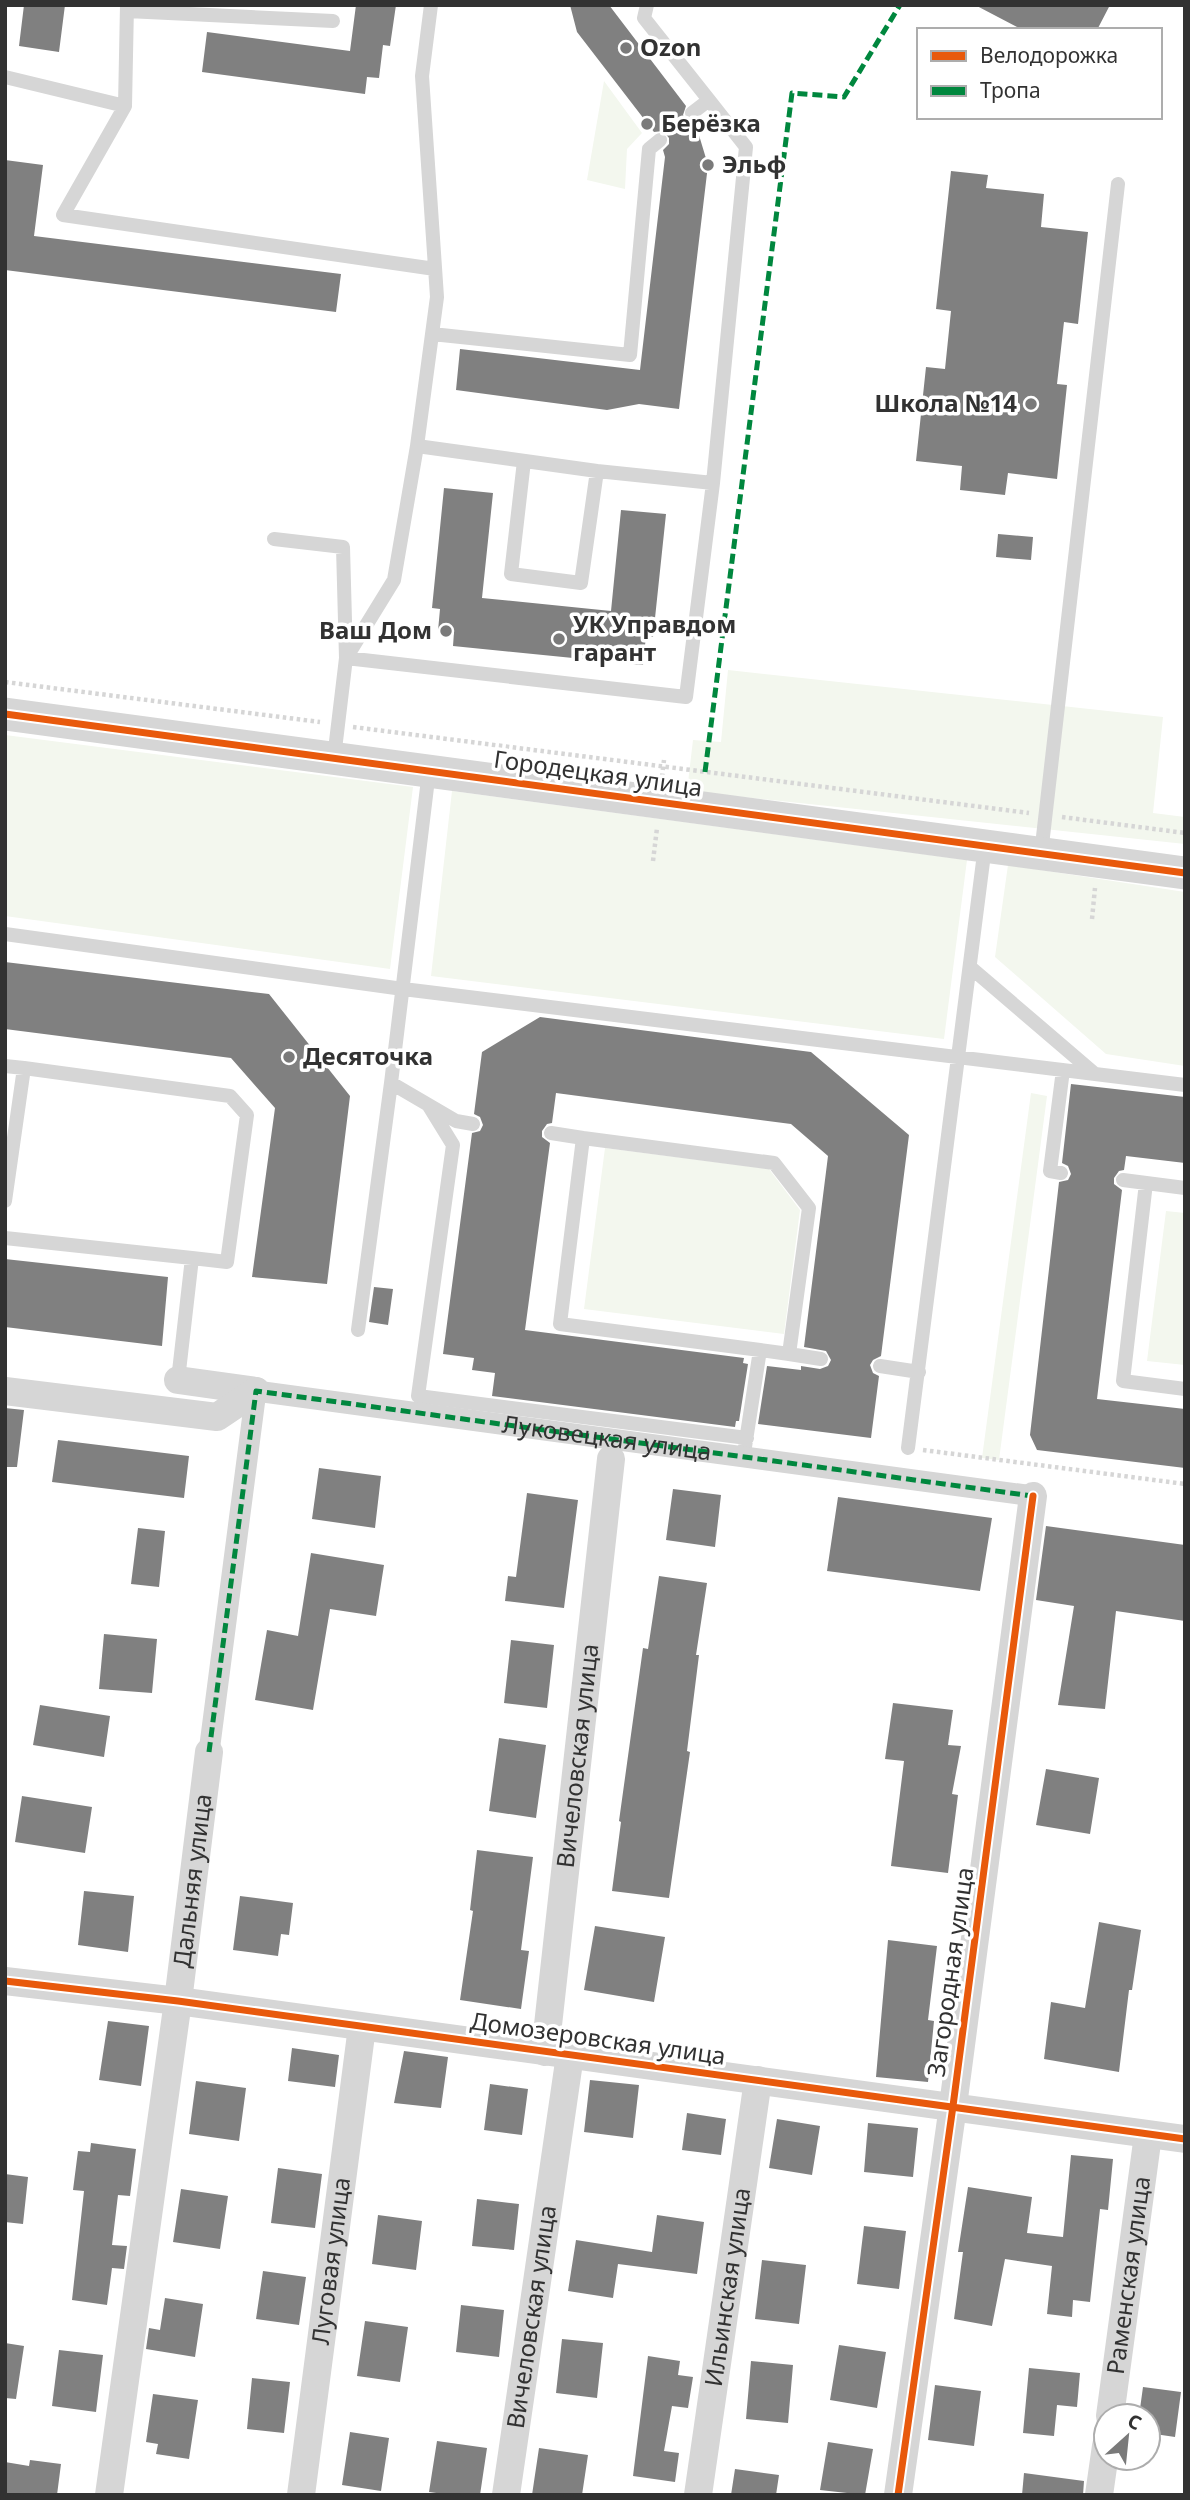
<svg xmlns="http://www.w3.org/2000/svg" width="1190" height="2500" font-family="'Noto Sans',sans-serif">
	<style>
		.green { fill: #f3f7ee }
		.building { fill: #808080 }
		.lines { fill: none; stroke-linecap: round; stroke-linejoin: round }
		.path { stroke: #d6d6d6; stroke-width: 4.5; stroke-dasharray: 3.5 3.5; stroke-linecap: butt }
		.service { stroke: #d6d6d6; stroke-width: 14 }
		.pedestrian { stroke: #d6d6d6; stroke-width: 21 }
		.minor { stroke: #d6d6d6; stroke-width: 28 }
		.tertiary { stroke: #d6d6d6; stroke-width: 33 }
		.quiet { stroke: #00873e; stroke-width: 5; stroke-dasharray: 10 5; stroke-linecap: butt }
		.cycleway-casing { stroke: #fff; stroke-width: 11 }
		.cycleway { stroke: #e8590c; stroke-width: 7 }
		.poi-dot { fill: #7a7a7a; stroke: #fff; stroke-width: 2.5 }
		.labels { text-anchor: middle; stroke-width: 7; stroke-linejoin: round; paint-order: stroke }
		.poi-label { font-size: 24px; font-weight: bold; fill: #323232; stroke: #fff; text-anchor: start }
		.street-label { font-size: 24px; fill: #323232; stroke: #fff }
	</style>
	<rect width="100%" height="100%" fill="#fff"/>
	<!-- green -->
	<path class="green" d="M 604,81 L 642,133 L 627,149 L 625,189 L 587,180 Z
		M 728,670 L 1163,717 L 1153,813 L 1185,817 L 1185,844 L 687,791 L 693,740 L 721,742 Z
		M 5,735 L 413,787 L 390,969 L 5,916 Z
		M 452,791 L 967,860 L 944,1039 L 431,976 Z
		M 1008,865 L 1185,892 L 1185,1066 L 1106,1054 L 995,957 Z
		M 1031,1093 L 1047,1096 L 999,1460 L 982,1458 Z
		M 605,1148 L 769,1169 L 800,1210 L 784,1334 L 584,1309 Z
		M 1166,1211 L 1185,1213 L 1185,1365 L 1147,1361 Z"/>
	<!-- building -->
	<path class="building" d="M 24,5 L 65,5 L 59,52 L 19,46 Z
		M 356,5 L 396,5 L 390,46 L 383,45 L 379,78 L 367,77 L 365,94 L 202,72 L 207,32 L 350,51 Z
		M 570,5 L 609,5 L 686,106 L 683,115 L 688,122 L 695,122 L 708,165 L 679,409 L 639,404 L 607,410 L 456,390 L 460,349 L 640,370 L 665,157 L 663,150 L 669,144 L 669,138 L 663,131 L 654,132 L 577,32 Z
		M 975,5 L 1110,5 L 1097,30 L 1023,30 Z
		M 5,160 L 43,165 L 34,236 L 341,274 L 336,312 L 5,270 Z
		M 951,171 L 988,175 L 986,188 L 1044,194 L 1041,227 L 1088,232 L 1078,324 L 1064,322 L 1057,384 L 1067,385 L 1057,479 L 1008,473 L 1005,495 L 960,490 L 962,466 L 916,461 L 926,367 L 945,369 L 951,311 L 936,309 Z
		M 444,488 L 493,493 L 482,598 L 611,611 L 621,510 L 666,514 L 653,637 L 646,636 L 643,665 L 453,646 L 454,632 L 438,631 L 440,609 L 432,608 Z
		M 998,534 L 1033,537 L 1031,560 L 996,557 Z
		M 5,962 L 269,994 L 350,1096 L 327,1284 L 252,1277 L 275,1108 L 231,1058 L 5,1029 Z
		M 540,1017 L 811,1052 L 909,1135 L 881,1356 L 873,1360 L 870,1365 L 873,1373 L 879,1376 L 871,1438 L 758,1424 L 767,1366 L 801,1370 L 801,1366 L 820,1369 L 828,1366 L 831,1360 L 826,1351 L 804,1347 L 828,1156 L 791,1124 L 556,1093 L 552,1123 L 547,1124 L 542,1131 L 542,1137 L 550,1143 L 525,1330 L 744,1358 L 743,1363 L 748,1364 L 739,1421 L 736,1421 L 735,1427 L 492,1396 L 495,1373 L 472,1370 L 474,1358 L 443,1354 L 472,1133 L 480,1131 L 483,1125 L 480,1117 L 474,1114 L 482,1052 Z
		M 1071,1084 L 1185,1097 L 1185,1163 L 1126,1156 L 1124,1170 L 1119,1171 L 1114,1178 L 1114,1184 L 1122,1190 L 1097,1399 L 1185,1409 L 1185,1468 L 1037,1450 L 1030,1435 L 1059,1182 L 1068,1180 L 1071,1174 L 1068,1166 L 1062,1163 Z
		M 5,1259 L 168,1277 L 162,1346 L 5,1327 Z
		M 374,1287 L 393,1289 L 388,1325 L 369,1322 Z
		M 5,1408 L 24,1410 L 17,1467 L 5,1467 Z
		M 58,1440 L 189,1456 L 184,1498 L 52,1482 Z
		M 319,1468 L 381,1476 L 375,1528 L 312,1519 Z
		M 673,1489 L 721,1495 L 715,1547 L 666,1540 Z
		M 527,1493 L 578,1500 L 564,1608 L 505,1601 L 508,1576 L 516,1577 Z
		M 838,1497 L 992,1518 L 980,1591 L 827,1571 Z
		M 1046,1526 L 1185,1545 L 1185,1621 L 1116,1611 L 1105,1709 L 1058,1705 L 1074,1606 L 1036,1600 Z
		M 138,1528 L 165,1531 L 159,1587 L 131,1584 Z
		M 311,1553 L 384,1565 L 376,1616 L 330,1609 L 313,1710 L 255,1700 L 267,1630 L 298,1636 Z
		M 659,1576 L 707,1583 L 696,1655 L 699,1655 L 687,1751 L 690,1752 L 669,1898 L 612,1891 L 621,1822 L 619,1821 L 643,1648 L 648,1649 Z
		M 104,1634 L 157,1639 L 152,1693 L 99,1689 Z
		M 511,1640 L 554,1645 L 547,1708 L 504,1703 Z
		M 893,1703 L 953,1710 L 948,1745 L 961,1746 L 952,1794 L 958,1795 L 948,1873 L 891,1866 L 904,1761 L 885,1759 Z
		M 40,1705 L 110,1716 L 104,1757 L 33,1745 Z
		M 499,1738 L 546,1745 L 536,1818 L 489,1811 Z
		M 1046,1769 L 1099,1778 L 1090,1834 L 1036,1825 Z
		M 22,1796 L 92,1807 L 85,1853 L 15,1842 Z
		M 477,1850 L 533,1857 L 521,1950 L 529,1951 L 521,2009 L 460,2000 L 473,1911 L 470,1910 Z
		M 84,1891 L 134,1896 L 128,1952 L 78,1945 Z
		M 240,1896 L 293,1903 L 289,1935 L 281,1934 L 278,1956 L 233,1950 Z
		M 1099,1922 L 1141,1930 L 1132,1990 L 1129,1990 L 1119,2072 L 1044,2059 L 1051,2002 L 1085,2008 Z
		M 595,1926 L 665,1937 L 654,2002 L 584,1990 Z
		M 888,1940 L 937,1946 L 928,2020 L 934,2021 L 928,2082 L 876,2077 Z
		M 108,2021 L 149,2026 L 141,2086 L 99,2080 Z
		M 292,2048 L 339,2055 L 335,2087 L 288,2081 Z
		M 404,2051 L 448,2057 L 441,2108 L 394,2103 Z
		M 590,2080 L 639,2085 L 633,2138 L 584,2132 Z
		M 196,2081 L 246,2088 L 239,2141 L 189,2134 Z
		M 490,2084 L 528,2089 L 522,2135 L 484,2130 Z
		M 687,2113 L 726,2119 L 721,2155 L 682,2150 Z
		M 777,2119 L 820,2126 L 812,2175 L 769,2168 Z
		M 868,2123 L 918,2128 L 913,2177 L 864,2172 Z
		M 91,2143 L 136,2149 L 130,2196 L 118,2195 L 112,2245 L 127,2246 L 124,2269 L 112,2268 L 107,2305 L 72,2300 L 84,2191 L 73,2190 L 78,2151 L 90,2152 Z
		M 1071,2155 L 1113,2159 L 1108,2210 L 1100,2209 L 1090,2302 L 1073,2300 L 1072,2317 L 1047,2314 L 1052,2266 L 1005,2259 L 992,2326 L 954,2319 L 963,2252 L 958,2252 L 968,2187 L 1032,2197 L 1027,2233 L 1063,2237 Z
		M 278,2168 L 322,2174 L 315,2228 L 271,2223 Z
		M 5,2174 L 28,2177 L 23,2224 L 5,2222 Z
		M 181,2189 L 228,2196 L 220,2249 L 173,2242 Z
		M 477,2199 L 519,2204 L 514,2250 L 472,2246 Z
		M 378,2215 L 422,2221 L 416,2270 L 372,2264 Z
		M 657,2215 L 704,2222 L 697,2274 L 618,2264 L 613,2298 L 568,2291 L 576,2240 L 652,2252 Z
		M 864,2226 L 906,2231 L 899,2289 L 857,2284 Z
		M 762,2260 L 806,2265 L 799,2324 L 755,2319 Z
		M 263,2271 L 306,2277 L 299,2325 L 256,2319 Z
		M 165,2298 L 203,2304 L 195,2357 L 146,2349 L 149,2328 L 160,2330 Z
		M 461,2305 L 504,2310 L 499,2357 L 456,2352 Z
		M 365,2321 L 408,2327 L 400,2382 L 357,2376 Z
		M 562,2339 L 603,2343 L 597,2398 L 556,2393 Z
		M 5,2343 L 24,2346 L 16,2399 L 5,2398 Z
		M 839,2345 L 886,2352 L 877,2408 L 830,2400 Z
		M 59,2350 L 103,2355 L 96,2412 L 52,2406 Z
		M 648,2356 L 680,2361 L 678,2375 L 693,2377 L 688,2408 L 672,2406 L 664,2451 L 679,2453 L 675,2482 L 633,2476 Z
		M 751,2361 L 793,2365 L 788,2423 L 746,2419 Z
		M 1029,2368 L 1080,2373 L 1077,2407 L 1057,2405 L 1054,2436 L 1023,2433 Z
		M 252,2378 L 290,2382 L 284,2433 L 247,2429 Z
		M 935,2385 L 981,2391 L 974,2446 L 928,2440 Z
		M 1143,2387 L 1181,2392 L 1175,2437 L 1148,2433 L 1148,2416 L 1139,2416 Z
		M 153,2394 L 198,2400 L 189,2459 L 156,2454 L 158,2444 L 146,2442 Z
		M 350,2432 L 389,2438 L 381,2491 L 342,2485 Z
		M 437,2441 L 487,2448 L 480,2495 L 451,2495 L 429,2492 Z
		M 828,2442 L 873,2449 L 865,2495 L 820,2490 Z
		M 539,2448 L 588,2455 L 582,2495 L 532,2495 Z
		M 30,2460 L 61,2464 L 57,2495 L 5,2495 L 5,2462 L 29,2466 Z
		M 735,2469 L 779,2475 L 776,2495 L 731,2495 Z
		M 1024,2473 L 1084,2481 L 1083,2495 L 1022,2495 Z"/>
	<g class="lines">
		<!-- path -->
		<path class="path" d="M 5,682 L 320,722
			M 353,727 L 1029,813
			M 662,777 L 664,760
			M 1062,817 L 1185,833
			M 653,861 L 657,828
			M 1092,919 L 1095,888
			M 923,1450 L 1185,1484"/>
		<!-- service -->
		<path class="service" d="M 647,5 L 644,18 L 709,100
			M 127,11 L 333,21
			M 5,77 L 125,106 L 127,5
			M 125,106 L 63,215 L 435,269
			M 432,334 L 630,355 L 649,149 L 660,140
			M 417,446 L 437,297 L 422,76 L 431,5
			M 524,461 L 511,574 L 581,583 L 597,471
			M 274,539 L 343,547 L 346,658 L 686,697 L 713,483 L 746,147 L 709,100 L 692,113
			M 334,758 L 346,658 L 394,580 L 417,446 L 597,471 L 713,483
			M 429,771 L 391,1083 L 456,1121 L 473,1124
			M 1041,854 L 1118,184
			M 5,934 L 403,989 L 1095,1074
			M 970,967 L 1095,1074 L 1185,1085
			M 5,1066 L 24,1068 L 5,1201
			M 24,1068 L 230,1096 L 247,1115 L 227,1262 L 192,1258
			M 429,1106 L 453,1145 L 418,1396 L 747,1438
			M 551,1133 L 583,1138 L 560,1324 L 760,1350 L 745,1447
			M 583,1138 L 774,1163 L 809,1208 L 789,1354 L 760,1350
			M 1061,1173 L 1050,1171 L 1063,1070
			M 1123,1180 L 1185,1188
			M 1146,1183 L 1123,1381 L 1185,1389
			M 5,1238 L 192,1258 L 178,1380
			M 358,1330 L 391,1083
			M 789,1354 L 821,1359
			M 880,1366 L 919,1372
			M 908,1448 L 985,846"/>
		<!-- pedestrian -->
		<path class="pedestrian" id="s1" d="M 209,1752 L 256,1391 L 1033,1496"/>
		<!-- minor -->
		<g class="minor">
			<path d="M 178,1380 L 256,1391"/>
			<path d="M 5,1391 L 217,1417 L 256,1391"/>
			<path d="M 5,1981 L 178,2001 L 1185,2139"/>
			<path id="s2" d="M 545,2052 L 611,1459"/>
			<path id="s3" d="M 1110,2416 L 1148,2135"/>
			<path id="s4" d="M 109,2495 L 178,2001 L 209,1752"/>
			<path id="s5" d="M 301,2495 L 362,2027"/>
			<path id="s6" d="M 506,2495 L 570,2055"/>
			<path id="s7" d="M 698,2495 L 758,2080"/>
			<path d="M 898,2495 L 953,2106 L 1033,1496"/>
			<path d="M 1099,2495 L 1106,2446"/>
		</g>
		<!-- tertiary -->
		<path class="tertiary" d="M 5,714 L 1185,873"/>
		<!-- quiet -->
		<path class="quiet" d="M 705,772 L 792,93 L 844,97 L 900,5
			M 209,1752 L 256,1391 L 1033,1496"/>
		<!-- cycleway casing -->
		<g class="cycleway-casing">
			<path id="cycleway" d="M 5,714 L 1185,873
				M 5,1981 L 178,2001 L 1185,2139
				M 898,2495 L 953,2106 L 1033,1496"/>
		</g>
		<!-- cycleway -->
		<use href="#cycleway" class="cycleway"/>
	</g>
	<!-- markers -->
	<g class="poi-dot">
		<circle cx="626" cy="48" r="7"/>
		<circle cx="647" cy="124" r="7"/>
		<circle cx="708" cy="165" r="7"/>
		<circle cx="1031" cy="404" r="7"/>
		<circle cx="446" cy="631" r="7"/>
		<circle cx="559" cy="639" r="7"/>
		<circle cx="289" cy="1057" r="7"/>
	</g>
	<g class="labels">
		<!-- poi labels -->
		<g class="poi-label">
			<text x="640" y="56">Ozon</text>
			<text x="661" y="132">Берёзка</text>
			<text x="722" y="173">Эльф</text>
			<text x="1017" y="412" text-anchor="end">Школа №14</text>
			<text x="573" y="633">УК Управдом<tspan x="573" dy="28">гарант</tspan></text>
			<text x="432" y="639" text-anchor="end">Ваш Дом</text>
			<text x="303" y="1065">Десяточка</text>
		</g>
		<!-- street labels -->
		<g class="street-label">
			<text transform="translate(598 774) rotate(8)" y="8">Городецкая улица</text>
			<text dy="8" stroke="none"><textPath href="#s1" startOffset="718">Луковецкая улица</textPath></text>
			<text dy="8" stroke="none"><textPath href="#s2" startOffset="298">Вичеловская улица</textPath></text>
			<text dy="8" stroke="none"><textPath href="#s4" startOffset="620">Дальняя улица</textPath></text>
			<text transform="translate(951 1972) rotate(-82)" y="8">Загородная улица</text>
			<text transform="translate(598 2039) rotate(8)" y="8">Домозеровская улица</text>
			<text dy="8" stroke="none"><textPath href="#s5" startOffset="236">Луговая улица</textPath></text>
			<text dy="8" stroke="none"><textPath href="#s3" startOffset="142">Раменская улица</textPath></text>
			<text dy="8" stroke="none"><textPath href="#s7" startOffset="210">Ильинская улица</textPath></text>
			<text dy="8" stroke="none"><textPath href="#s6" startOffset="180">Вичеловская улица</textPath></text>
		</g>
	</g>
	<!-- border -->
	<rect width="1190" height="2500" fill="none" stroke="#323232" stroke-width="14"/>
	<!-- legend -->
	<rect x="917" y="28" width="245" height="91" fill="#ffffff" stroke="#adadad" stroke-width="2"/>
	<rect x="931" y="51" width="35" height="10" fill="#e8590c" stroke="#adadad" stroke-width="2"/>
	<text x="980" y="63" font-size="21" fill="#323232">Велодорожка</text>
	<rect x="931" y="86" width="35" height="10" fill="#00873e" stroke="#adadad" stroke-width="2"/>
	<text x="980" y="98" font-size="21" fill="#323232">Тропа</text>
	<!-- north arrow -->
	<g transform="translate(1127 2437) rotate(27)"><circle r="33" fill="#ffffff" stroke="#adadad" stroke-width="2"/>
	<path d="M0-5L12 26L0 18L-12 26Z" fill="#7a7a7a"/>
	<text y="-10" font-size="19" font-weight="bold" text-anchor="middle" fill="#323232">С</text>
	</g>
</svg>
